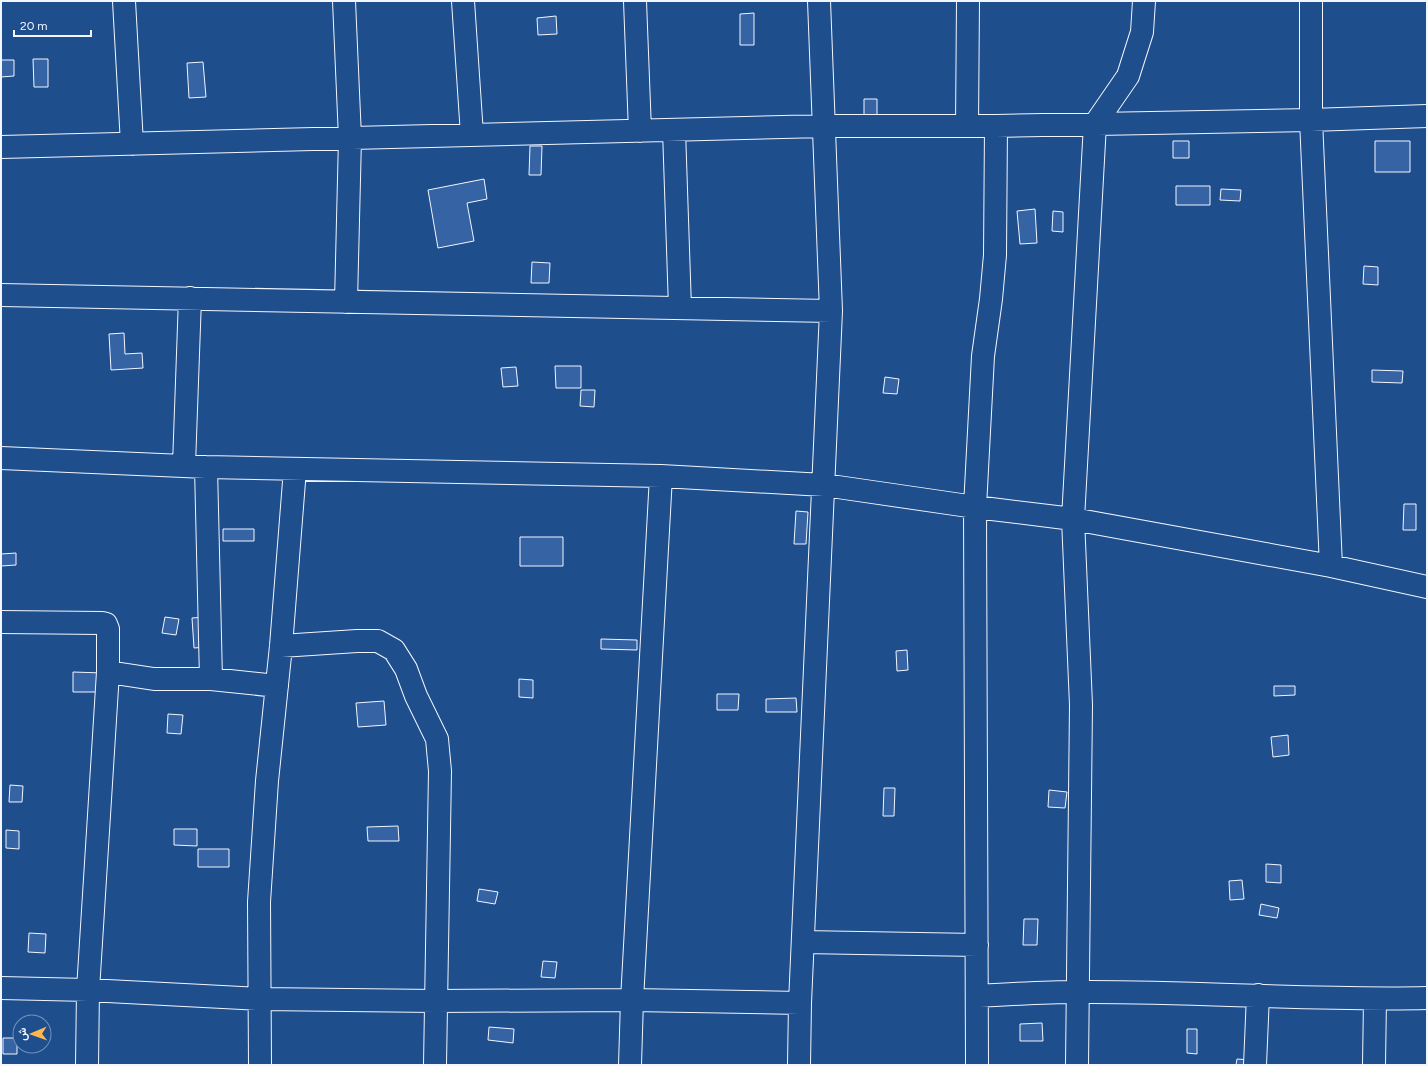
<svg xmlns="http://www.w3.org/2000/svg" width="1428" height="1066" font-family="Figtree,Vazirmatn,sans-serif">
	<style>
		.building { fill: #3563a3; stroke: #f2f6ff }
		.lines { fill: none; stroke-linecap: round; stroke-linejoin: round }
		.minor-casing { stroke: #f2f6ff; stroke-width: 24 }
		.minor { stroke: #1f4e8c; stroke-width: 22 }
	</style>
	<rect width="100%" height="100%" fill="#1f4e8c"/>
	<!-- building -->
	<path class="building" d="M 754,13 L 754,45 L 740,45 L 740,14 Z
		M 556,16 L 557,34 L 538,35 L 537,18 Z
		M 33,59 L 48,59 L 48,87 L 34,87 Z
		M 1,60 L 14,60 L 14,76 L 1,77 Z
		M 203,62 L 206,97 L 189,98 L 187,63 Z
		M 864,99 L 877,99 L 877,118 L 864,118 Z
		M 1173,141 L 1189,141 L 1189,158 L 1173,158 Z
		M 1375,141 L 1410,141 L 1410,172 L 1375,172 Z
		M 530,146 L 542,146 L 541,175 L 529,175 Z
		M 484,179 L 487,199 L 467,203 L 474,241 L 438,248 L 428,190 Z
		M 1176,186 L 1210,186 L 1210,205 L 1176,205 Z
		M 1221,189 L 1241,190 L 1240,201 L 1220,200 Z
		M 1035,209 L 1037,243 L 1020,244 L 1017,211 Z
		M 1053,211 L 1063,212 L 1063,232 L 1052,231 Z
		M 532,262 L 550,263 L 549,283 L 531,283 Z
		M 1364,266 L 1378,267 L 1378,285 L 1363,284 Z
		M 124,333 L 125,354 L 142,353 L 143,368 L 111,370 L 109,334 Z
		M 555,366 L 581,366 L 581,388 L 556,388 Z
		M 516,367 L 518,386 L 503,387 L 501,368 Z
		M 1372,370 L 1403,371 L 1402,383 L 1372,382 Z
		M 885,377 L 899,379 L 897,394 L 883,393 Z
		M 581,390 L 595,390 L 594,407 L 580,406 Z
		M 1404,504 L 1416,504 L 1416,530 L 1403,530 Z
		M 796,511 L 808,512 L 806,544 L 794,544 Z
		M 223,529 L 254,529 L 254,541 L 223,541 Z
		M 520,537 L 563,537 L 563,566 L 520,566 Z
		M 16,553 L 16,565 L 1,566 L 1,554 Z
		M 165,617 L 179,619 L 176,635 L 162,633 Z
		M 205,617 L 207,647 L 194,648 L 192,618 Z
		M 601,639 L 637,640 L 637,650 L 601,649 Z
		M 907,650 L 908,670 L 897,671 L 896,651 Z
		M 73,672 L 103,673 L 103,692 L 73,692 Z
		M 519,679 L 533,680 L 533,698 L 519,697 Z
		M 1274,686 L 1295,686 L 1295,695 L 1274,696 Z
		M 717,694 L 739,694 L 738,710 L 717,710 Z
		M 796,698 L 797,712 L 766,712 L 766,699 Z
		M 384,701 L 386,725 L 358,727 L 356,703 Z
		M 168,714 L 183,715 L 181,734 L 167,733 Z
		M 1288,735 L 1289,755 L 1273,757 L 1271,737 Z
		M 10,785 L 23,786 L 22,802 L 9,802 Z
		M 884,788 L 895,788 L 894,816 L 883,816 Z
		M 1049,790 L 1067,792 L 1065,808 L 1048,807 Z
		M 398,826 L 399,841 L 368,841 L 367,827 Z
		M 174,829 L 197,829 L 197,846 L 174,845 Z
		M 6,830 L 19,831 L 19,849 L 6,848 Z
		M 198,849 L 229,849 L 229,867 L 198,867 Z
		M 1266,864 L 1281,865 L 1281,883 L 1266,882 Z
		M 1242,880 L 1244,899 L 1230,900 L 1229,881 Z
		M 479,889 L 498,892 L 495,904 L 477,901 Z
		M 1261,904 L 1279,908 L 1277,918 L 1259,915 Z
		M 1024,919 L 1038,919 L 1037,945 L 1023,945 Z
		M 29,933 L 46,934 L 45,953 L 28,952 Z
		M 543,961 L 557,962 L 555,978 L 541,977 Z
		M 1042,1023 L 1043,1041 L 1020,1041 L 1020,1024 Z
		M 489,1027 L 514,1029 L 513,1043 L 488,1040 Z
		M 1187,1029 L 1197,1029 L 1197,1054 L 1187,1053 Z
		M 3,1038 L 17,1038 L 17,1054 L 3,1054 Z
		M 1237,1059 L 1251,1060 L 1250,1065 L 1236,1065 Z"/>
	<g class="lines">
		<!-- minor casing -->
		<g class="minor-casing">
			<path id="minor" d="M 124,1 L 132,144
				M 344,1 L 350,138 L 346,302
				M 463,1 L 472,135
				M 635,1 L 640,131
				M 1311,1 L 1311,120 L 1331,566
				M 967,126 L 968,1
				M 674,130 L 680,308
				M 1,147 L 824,126 L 996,126 L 1311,120 L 1427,116
				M 1,295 L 831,311
				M 1,458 L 206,467 L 661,476 L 824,485 L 975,507 L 1073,519 L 1331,566 L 1427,587
				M 184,465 L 190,298
				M 206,467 L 211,679
				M 1,622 L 102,623 L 106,624 L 108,629 L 108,672 L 88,990 L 87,1065
				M 281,646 L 357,641 L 378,641 L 394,650 L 406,669 L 416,696 L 437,739 L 440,771 L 435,1065
				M 108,672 L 154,679 L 211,679 L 277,686
				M 803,942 L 977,945
				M 1,988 L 88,990 L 260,999 L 435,1001 L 632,1000 L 800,1003
				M 977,996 C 1011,994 1044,992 1078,992 C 1194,991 1310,1001 1427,998
				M 260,1065 L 259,902 L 267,781 L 281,646 L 295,469
				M 630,1065 L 632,1000 L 661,476
				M 799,1065 L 800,1003 L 831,311 L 819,1
				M 977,1065 L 975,507 L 983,356 L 991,299 L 995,255 L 996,126
				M 1077,1065 L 1081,705 L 1073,519 L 1095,124 L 1128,76 L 1142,32 L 1144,1
				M 1255,1065 L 1258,995
				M 1374,1065 L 1375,999"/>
		</g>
		<!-- minor -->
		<use href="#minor" class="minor"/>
	</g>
	<!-- border -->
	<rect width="1428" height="1066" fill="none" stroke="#f2f6ff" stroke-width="4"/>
	<!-- north arrow -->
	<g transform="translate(32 1034) rotate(268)"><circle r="19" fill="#1f4e8c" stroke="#7391ba"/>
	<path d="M0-3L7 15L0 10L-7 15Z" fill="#ffb74d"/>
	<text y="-6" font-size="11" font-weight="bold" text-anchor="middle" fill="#f2f6ff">ش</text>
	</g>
	<!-- scale -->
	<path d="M14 30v6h77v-6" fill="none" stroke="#f2f6ff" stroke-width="2"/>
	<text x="20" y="30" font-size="12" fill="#f2f6ff" stroke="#1f4e8c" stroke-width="3" paint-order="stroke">20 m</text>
</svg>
